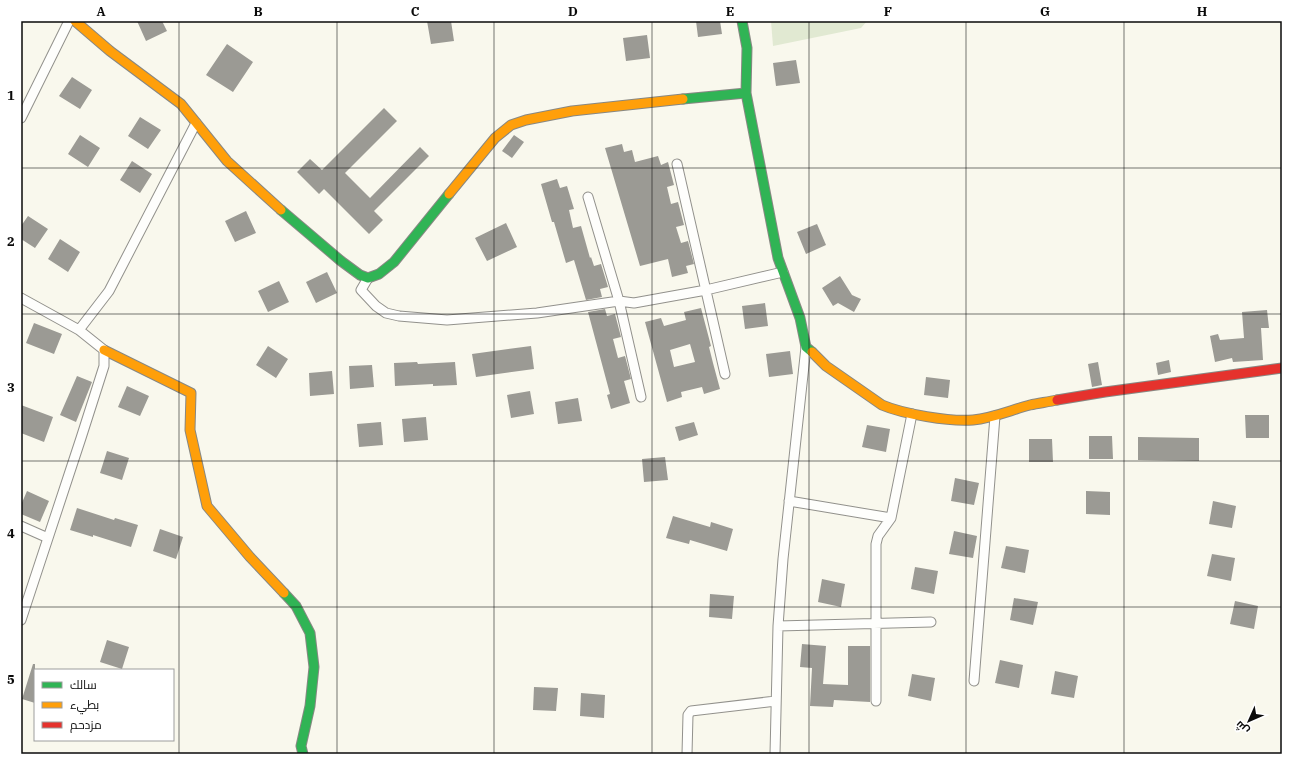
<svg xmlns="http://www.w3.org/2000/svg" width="1303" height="775" font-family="'IBM Plex Serif',Cairo,serif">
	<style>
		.cemetery { fill: #e1e9d2 }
		.building { fill: #9b9a94; fill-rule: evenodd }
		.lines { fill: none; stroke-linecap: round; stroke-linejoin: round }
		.street-casing { stroke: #92918c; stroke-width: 11 }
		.fast-casing { stroke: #888883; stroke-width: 11 }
		.slow-casing { stroke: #888883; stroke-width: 11 }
		.jam-casing { stroke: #888883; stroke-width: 11 }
		.street { stroke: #fefefc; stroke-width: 9 }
		.fast { stroke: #30b455; stroke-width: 9 }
		.slow { stroke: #ff9f0a; stroke-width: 9 }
		.jam { stroke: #e5322d; stroke-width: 9 }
		.grid { fill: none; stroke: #0a0a0a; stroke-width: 1; stroke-opacity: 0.55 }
		.neatline { fill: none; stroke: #0a0a0a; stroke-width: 1.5 }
		.grid-label { font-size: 13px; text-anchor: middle; font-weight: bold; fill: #0a0a0a }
	</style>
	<rect width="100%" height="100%" fill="#f9f8ed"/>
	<!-- cemetery -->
	<path class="cemetery" d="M 771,21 L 867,21 L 861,28 L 773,46 Z"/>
	<!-- building -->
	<path class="building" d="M 137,21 L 162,21 L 167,31 L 146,41 Z
		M 427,21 L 451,21 L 454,41 L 431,44 Z
		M 696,21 L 720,21 L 722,34 L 698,37 Z
		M 647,35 L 650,58 L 626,61 L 623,38 Z
		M 227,44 L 253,62 L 233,92 L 206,75 Z
		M 796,60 L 800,83 L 776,86 L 773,63 Z
		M 72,77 L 92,90 L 80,109 L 59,96 Z
		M 384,108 L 397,121 L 345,173 L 370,198 L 420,147 L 429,156 L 374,211 L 383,220 L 369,234 L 324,189 L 319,194 L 297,172 L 310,159 L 322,170 Z
		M 140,117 L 161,130 L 148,149 L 128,136 Z
		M 80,135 L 100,148 L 88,167 L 68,154 Z
		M 514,135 L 524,142 L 512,158 L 502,151 Z
		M 622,144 L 624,152 L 632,150 L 635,162 L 658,156 L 661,165 L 668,162 L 674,185 L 667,187 L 671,204 L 678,202 L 684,225 L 676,227 L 681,243 L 688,241 L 694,264 L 686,266 L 688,273 L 672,277 L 668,259 L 640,266 L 605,148 Z
		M 132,161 L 152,174 L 140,193 L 120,180 Z
		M 557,179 L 560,188 L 567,186 L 574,209 L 569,210 L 573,228 L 581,226 L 590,258 L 591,257 L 594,266 L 601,264 L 608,287 L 600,289 L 602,297 L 586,300 L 574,260 L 566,263 L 554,222 L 552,222 L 541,184 Z
		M 246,211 L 256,233 L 235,242 L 225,221 Z
		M 28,216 L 48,229 L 35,248 L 21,239 L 21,226 Z
		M 506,223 L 517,247 L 487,261 L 475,238 Z
		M 817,224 L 826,245 L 806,254 L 797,232 Z
		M 60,239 L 80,252 L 68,272 L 48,259 Z
		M 327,272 L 337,293 L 316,303 L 306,282 Z
		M 840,276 L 852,295 L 861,299 L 854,312 L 838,303 L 833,306 L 822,288 Z
		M 279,281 L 289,302 L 268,312 L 258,291 Z
		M 765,303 L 768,326 L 745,329 L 742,306 Z
		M 701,308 L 711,346 L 709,347 L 713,363 L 720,389 L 704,394 L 702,387 L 681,392 L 682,397 L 667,402 L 645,322 L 661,318 L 664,326 L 686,320 L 684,312 ZM 690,344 L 695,362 L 674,367 L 670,350 Z
		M 605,309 L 607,316 L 615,314 L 621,337 L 613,339 L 618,358 L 625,356 L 631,379 L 624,381 L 630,403 L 611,409 L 607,395 L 610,394 L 588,312 Z
		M 1267,310 L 1269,328 L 1261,328 L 1263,360 L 1233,362 L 1232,358 L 1215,362 L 1210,336 L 1218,334 L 1220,340 L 1244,338 L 1242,312 Z
		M 34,323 L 62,334 L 54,354 L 26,343 Z
		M 268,346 L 288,359 L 276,378 L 256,365 Z
		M 531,346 L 534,369 L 476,377 L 472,354 Z
		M 790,351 L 793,374 L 769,377 L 766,354 Z
		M 1169,360 L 1171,372 L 1158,375 L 1156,363 Z
		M 417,362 L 418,364 L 455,362 L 457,385 L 433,386 L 433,384 L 395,386 L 394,363 Z
		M 1098,362 L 1102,385 L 1092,387 L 1088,364 Z
		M 372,365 L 374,387 L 350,389 L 349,366 Z
		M 332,371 L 334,394 L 310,396 L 309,373 Z
		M 77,376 L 92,382 L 76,422 L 60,415 Z
		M 926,377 L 950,380 L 948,398 L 924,395 Z
		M 127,386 L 149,396 L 140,416 L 118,407 Z
		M 530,391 L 534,414 L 511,418 L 507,395 Z
		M 578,398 L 582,421 L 558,424 L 555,402 Z
		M 21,405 L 53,417 L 44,442 L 21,433 Z
		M 1245,415 L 1269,415 L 1269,438 L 1246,438 Z
		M 426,417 L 428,440 L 404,442 L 402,419 Z
		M 381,422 L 383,445 L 359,447 L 357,424 Z
		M 694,422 L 698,435 L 679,441 L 675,427 Z
		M 867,425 L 890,429 L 886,452 L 862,447 Z
		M 1089,436 L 1112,436 L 1113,459 L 1089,459 Z
		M 1138,437 L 1199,438 L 1199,461 L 1138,460 Z
		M 1029,439 L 1052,439 L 1053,462 L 1029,462 Z
		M 107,451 L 129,458 L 122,480 L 100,473 Z
		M 665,457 L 668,480 L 644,482 L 642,459 Z
		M 955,478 L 979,483 L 974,505 L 951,501 Z
		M 27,491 L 49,501 L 40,522 L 21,514 L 21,505 Z
		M 1086,491 L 1110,492 L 1110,515 L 1086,514 Z
		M 1213,501 L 1236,506 L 1232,528 L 1209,524 Z
		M 77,508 L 114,520 L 115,518 L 138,525 L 131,547 L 93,535 L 93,537 L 70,530 Z
		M 673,516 L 710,527 L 711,522 L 733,529 L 727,551 L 690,540 L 689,544 L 666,538 Z
		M 160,529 L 183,537 L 176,559 L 153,551 Z
		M 954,531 L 977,536 L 973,558 L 949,554 Z
		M 1006,546 L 1029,550 L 1025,573 L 1001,568 Z
		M 1212,554 L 1235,558 L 1231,581 L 1207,576 Z
		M 915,567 L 938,571 L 934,594 L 911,589 Z
		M 822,579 L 845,584 L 841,607 L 818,602 Z
		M 710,594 L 734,596 L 732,619 L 709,617 Z
		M 1014,598 L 1038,602 L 1033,625 L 1010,620 Z
		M 1235,601 L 1258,606 L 1254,629 L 1230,624 Z
		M 107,640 L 129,647 L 122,669 L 100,662 Z
		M 802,644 L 826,646 L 823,684 L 848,685 L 848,646 L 870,646 L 870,702 L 834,700 L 833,707 L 810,706 L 812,668 L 800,667 Z
		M 1000,660 L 1023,665 L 1019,688 L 995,683 Z
		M 33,664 L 35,664 L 35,703 L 22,699 Z
		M 1055,671 L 1078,676 L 1074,698 L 1051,694 Z
		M 912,674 L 935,678 L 931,701 L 908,696 Z
		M 534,687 L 558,688 L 556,711 L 533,710 Z
		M 581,693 L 605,695 L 604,718 L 580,716 Z"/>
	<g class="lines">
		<!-- street casing -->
		<g class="street-casing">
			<path id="street" d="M 21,118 L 69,21
				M 677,164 L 725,374
				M 588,197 L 619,301 L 641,397
				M 368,278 L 361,290 L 376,306 L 386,313 L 399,316 L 447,320 L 537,313 L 619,301 L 634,303 L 706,290 L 783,272
				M 21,298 L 79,330 L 104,350 L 104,366 L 81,438 L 21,620
				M 79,330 L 109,291 L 196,123
				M 789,501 L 891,518
				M 21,526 L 48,538
				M 778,626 L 931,622
				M 974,681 L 995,416
				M 876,701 L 876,544 L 878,536 L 891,518 L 912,414
				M 687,754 L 688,715 L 691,711 L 776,701
				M 775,754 L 778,626 L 783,559 L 806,347"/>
		</g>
		<!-- fast casing -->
		<g class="fast-casing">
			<path id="fast" d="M 746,93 L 778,258 L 800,318 L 806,347 L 812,352
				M 683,99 L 746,93 L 747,48 L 742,21
				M 281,210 L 341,261 L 360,275 L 368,278 L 379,274 L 394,262 L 449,194
				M 284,593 L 296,606 L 310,633 L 314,667 L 310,706 L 301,746 L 303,754"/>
		</g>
		<!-- slow casing -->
		<g class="slow-casing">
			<path id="slow" d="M 75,21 L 110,51 L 181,104 L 227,161 L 281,210
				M 449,194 L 495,138 L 511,125 L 526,120 L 572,111 L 683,99
				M 104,350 L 191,393 L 190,430 L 207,506 L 250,557 L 284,593
				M 812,352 L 826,366 L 882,405 C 903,414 950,422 973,420 C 993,418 1011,410 1030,405 C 1039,403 1048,402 1057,400"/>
		</g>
		<!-- jam casing -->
		<g class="jam-casing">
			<path id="jam" d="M 1057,400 L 1105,392 L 1282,368"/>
		</g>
		<!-- street -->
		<use href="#street" class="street"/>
		<!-- fast -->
		<use href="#fast" class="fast"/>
		<!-- slow -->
		<use href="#slow" class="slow"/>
		<!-- jam -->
		<use href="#jam" class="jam"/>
	</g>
	<!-- grid -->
	<path class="grid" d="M 179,21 L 179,754M 337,21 L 337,754M 494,21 L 494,754M 652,21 L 652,754M 809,21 L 809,754M 966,21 L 966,754M 1124,21 L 1124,754M 21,168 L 1282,168M 21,314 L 1282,314M 21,461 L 1282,461M 21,607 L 1282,607"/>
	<!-- border -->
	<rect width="1303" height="775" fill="none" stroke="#ffffff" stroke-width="44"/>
	<!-- legend -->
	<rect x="34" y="669" width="140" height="72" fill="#ffffff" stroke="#9d9d9d"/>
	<rect x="42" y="682" width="20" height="6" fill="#30b455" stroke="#9d9d9d"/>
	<text x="70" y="689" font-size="12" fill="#0a0a0a">سالك</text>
	<rect x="42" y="702" width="20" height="6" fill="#ff9f0a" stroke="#9d9d9d"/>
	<text x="70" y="709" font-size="12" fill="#0a0a0a">بطيء</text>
	<rect x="42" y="722" width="20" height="6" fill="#e5322d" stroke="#9d9d9d"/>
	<text x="70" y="729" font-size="12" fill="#0a0a0a">مزدحم</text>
	<!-- north arrow -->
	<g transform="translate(1249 721) rotate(225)" stroke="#ffffff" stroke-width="3" paint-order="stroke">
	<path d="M0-3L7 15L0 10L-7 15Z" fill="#0a0a0a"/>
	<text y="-6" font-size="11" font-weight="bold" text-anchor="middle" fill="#0a0a0a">ش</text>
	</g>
	<rect x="22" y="22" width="1259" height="731" class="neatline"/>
	<g class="grid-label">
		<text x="101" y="16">A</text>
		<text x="258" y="16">B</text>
		<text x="415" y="16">C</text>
		<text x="573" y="16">D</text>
		<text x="730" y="16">E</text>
		<text x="888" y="16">F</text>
		<text x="1045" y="16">G</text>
		<text x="1202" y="16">H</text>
		<text x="11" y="100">1</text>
		<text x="11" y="246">2</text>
		<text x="11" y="392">3</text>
		<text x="11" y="538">4</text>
		<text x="11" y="684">5</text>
	</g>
</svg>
